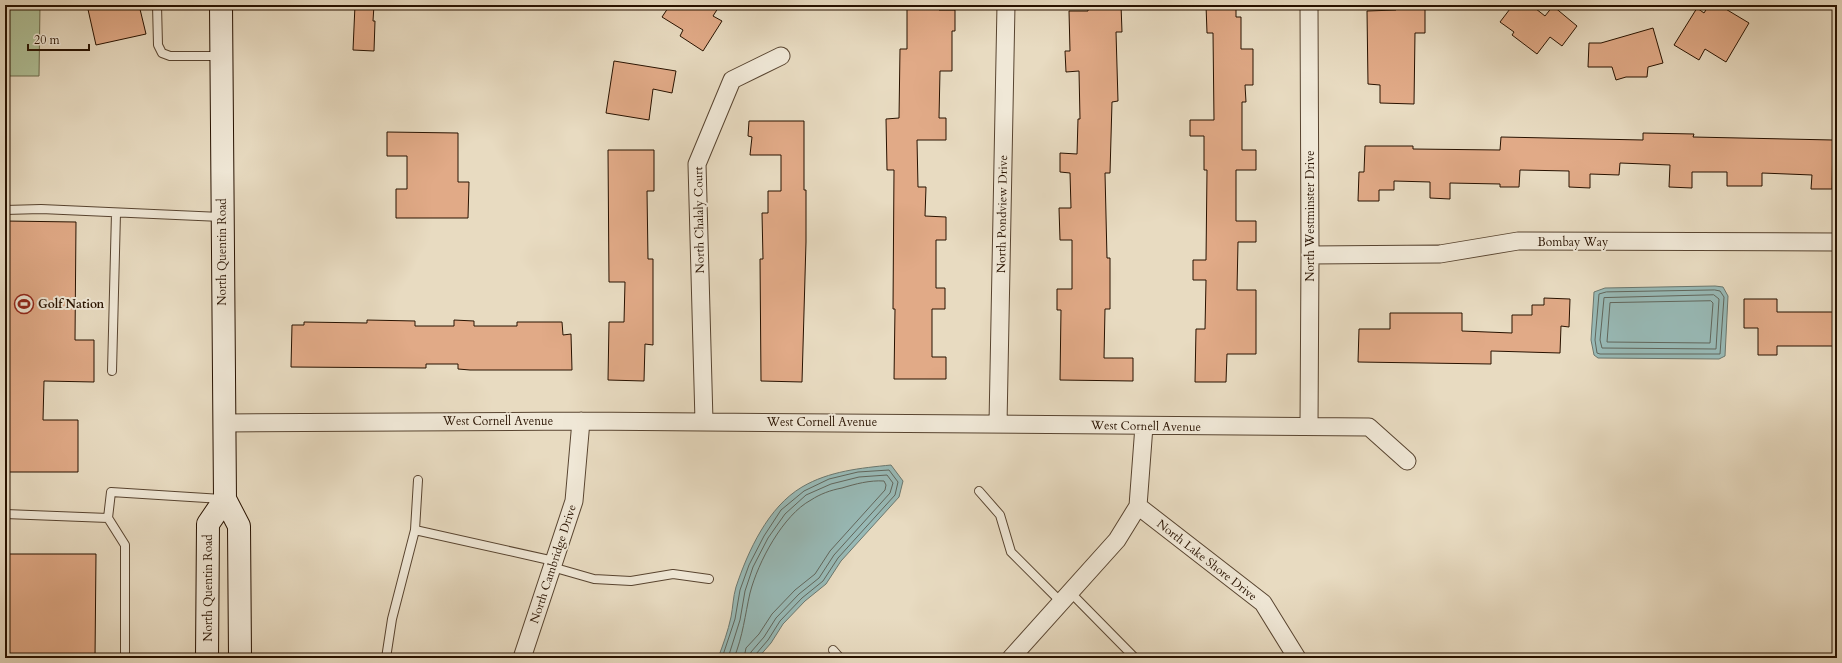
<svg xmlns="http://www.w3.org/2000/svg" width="1842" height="663" font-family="Cardo,serif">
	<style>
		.green { fill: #b0c198; stroke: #6c6a4c }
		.water { fill: #98bab7; stroke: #6b776e }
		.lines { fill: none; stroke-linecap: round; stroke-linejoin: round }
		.shore { stroke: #60665c; stroke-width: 1 }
		.building { fill: #e1aa87; stroke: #281200 }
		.service-casing { stroke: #584430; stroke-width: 10 }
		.minor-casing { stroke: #584430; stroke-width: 19 }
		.secondary-casing { stroke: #281200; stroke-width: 24 }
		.service { stroke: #f0e8d7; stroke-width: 8 }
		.minor { stroke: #f0e8d7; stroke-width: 17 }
		.secondary { stroke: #f0e8d7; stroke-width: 22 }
		.labels { text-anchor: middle; stroke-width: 4; stroke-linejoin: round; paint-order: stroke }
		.street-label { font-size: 12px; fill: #281200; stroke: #f0e8d7 }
		.poi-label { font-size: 12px; font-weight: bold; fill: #281200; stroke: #f0e8d7; text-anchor: start }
	</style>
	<rect width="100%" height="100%" fill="#e8dbc1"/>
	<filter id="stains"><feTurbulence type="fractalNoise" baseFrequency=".005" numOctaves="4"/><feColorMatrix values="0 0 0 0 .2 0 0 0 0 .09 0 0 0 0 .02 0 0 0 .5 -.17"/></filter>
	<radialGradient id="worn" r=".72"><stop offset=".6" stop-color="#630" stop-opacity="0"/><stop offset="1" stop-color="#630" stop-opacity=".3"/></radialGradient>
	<!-- green -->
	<path class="green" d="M 5,5 L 40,5 L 39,76 L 5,76 Z"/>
	<!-- water -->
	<path class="water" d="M 1715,286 L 1723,287 L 1728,296 L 1725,356 L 1719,359 L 1598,358 L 1594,355 L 1591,340 L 1594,292 L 1605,288 Z
		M 891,465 L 903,481 L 899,497 L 841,561 L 826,584 L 805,601 L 783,624 L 771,643 L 758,658 L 718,658 C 723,645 728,631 731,617 C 733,607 733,597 736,587 C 748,551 768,507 802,487 C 829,471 861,468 891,465 Z"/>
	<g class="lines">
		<!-- shore -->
		<path class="shore" d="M 1715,290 L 1720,291 L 1724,297 L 1720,354 L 1600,354 L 1597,353 L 1595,340 L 1599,294 L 1606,292 Z
			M 1714,295 L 1719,299 L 1716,349 L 1602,348 L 1600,340 L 1604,298 Z
			M 1711,301 L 1713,303 L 1710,343 L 1607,342 L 1610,303 Z
			M 722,658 L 735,619 L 740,590 L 749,565 L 764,536 L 781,510 L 804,491 L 829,479 L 858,472 L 889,470 L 898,482 L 895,495 L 838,558 L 823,581 L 802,598 L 780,621 L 768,640 L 756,654 L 755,658
			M 728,658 L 740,620 L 745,591 L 753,567 L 768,538 L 785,514 L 806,495 L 831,484 L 859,477 L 887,475 L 893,483 L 890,493 L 834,555 L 819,578 L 799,594 L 776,618 L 764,637 L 751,652 L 750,658
			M 734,658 C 743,636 745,615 750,593 C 758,562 783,515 811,500 C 820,494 831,490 842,488 C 855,484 870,480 884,481 L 886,485 L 885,490 L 830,551 L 815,574 L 795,590 L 772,614 L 759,634 L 746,648 L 744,658"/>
	</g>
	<!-- building -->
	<path class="building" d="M 87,5 L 139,5 L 146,34 L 96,45 Z
		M 355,5 L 374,5 L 373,21 L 375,21 L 374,51 L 353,50 Z
		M 670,5 L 720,5 L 713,16 L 722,21 L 703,51 L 680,36 L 683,30 L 662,17 Z
		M 907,5 L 939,5 L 939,10 L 955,10 L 955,31 L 952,31 L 952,71 L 940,71 L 939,118 L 946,118 L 946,140 L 917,140 L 918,187 L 926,187 L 925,216 L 946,217 L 946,240 L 936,240 L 936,288 L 945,288 L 945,309 L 932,309 L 932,357 L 946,357 L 946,379 L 894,379 L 895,309 L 893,309 L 894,170 L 887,170 L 886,119 L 899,118 L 900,49 L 907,49 Z
		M 1088,5 L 1121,5 L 1122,32 L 1116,32 L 1118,101 L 1112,102 L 1110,173 L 1105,173 L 1107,258 L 1110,258 L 1110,309 L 1105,309 L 1104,358 L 1133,358 L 1133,381 L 1060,380 L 1061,310 L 1057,310 L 1057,289 L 1072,289 L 1072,240 L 1060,240 L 1059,208 L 1071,208 L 1070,173 L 1060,172 L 1060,153 L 1077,154 L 1078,119 L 1080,119 L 1079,71 L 1066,72 L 1065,51 L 1070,51 L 1069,11 L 1088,11 Z
		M 1206,5 L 1236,5 L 1236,17 L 1241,17 L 1241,49 L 1253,49 L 1253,85 L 1245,85 L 1246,102 L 1242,102 L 1242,150 L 1256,150 L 1256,170 L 1236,170 L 1236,221 L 1256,221 L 1256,242 L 1238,242 L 1237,290 L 1256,290 L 1256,354 L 1227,354 L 1226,382 L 1195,382 L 1196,329 L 1205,329 L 1206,280 L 1193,280 L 1193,260 L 1206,260 L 1207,170 L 1204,170 L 1204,136 L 1190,136 L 1190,120 L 1214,120 L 1213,33 L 1207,33 Z
		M 1396,5 L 1425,5 L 1425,33 L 1415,33 L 1414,104 L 1380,103 L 1380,85 L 1368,84 L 1367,11 L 1396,10 Z
		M 1513,5 L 1531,5 L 1545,16 L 1553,6 L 1577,26 L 1562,46 L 1550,37 L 1537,54 L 1512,35 L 1514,32 L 1500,22 Z
		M 1709,5 L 1719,5 L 1749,23 L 1726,62 L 1705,49 L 1699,60 L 1674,45 L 1697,8 L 1704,13 Z
		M 1653,28 L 1663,63 L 1648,67 L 1647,77 L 1626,77 L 1616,80 L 1612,67 L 1588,67 L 1589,43 L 1601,43 Z
		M 614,61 L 676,71 L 672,93 L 653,89 L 649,120 L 606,113 Z
		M 749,121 L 804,121 L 804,190 L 806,190 L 806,242 L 802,382 L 761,381 L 760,259 L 763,259 L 762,213 L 768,213 L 768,191 L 781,191 L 781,155 L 750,155 L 752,137 L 748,136 Z
		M 387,132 L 458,133 L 458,182 L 469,182 L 468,218 L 396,218 L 396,189 L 407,189 L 407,156 L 387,156 Z
		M 1643,133 L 1694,134 L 1693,137 L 1833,140 L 1832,189 L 1811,189 L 1812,175 L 1762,173 L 1762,186 L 1727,186 L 1727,172 L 1692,172 L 1692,188 L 1669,187 L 1670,165 L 1620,163 L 1619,175 L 1590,174 L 1590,188 L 1569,187 L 1569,171 L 1520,170 L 1519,187 L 1500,187 L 1500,184 L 1450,183 L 1450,199 L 1430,198 L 1430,182 L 1394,181 L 1394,190 L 1379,190 L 1379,201 L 1358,201 L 1359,172 L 1364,172 L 1365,146 L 1413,146 L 1413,149 L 1500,150 L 1501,137 L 1643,140 Z
		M 608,150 L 654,150 L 654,191 L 647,191 L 648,259 L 653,259 L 653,345 L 645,344 L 644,381 L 608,380 L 609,322 L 624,322 L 625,282 L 609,282 Z
		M 5,221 L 76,222 L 75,340 L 94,340 L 94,382 L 44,381 L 43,420 L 78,420 L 78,472 L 5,472 Z
		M 1544,298 L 1570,299 L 1569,327 L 1561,326 L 1560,353 L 1491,351 L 1491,364 L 1358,362 L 1359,329 L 1390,329 L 1390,313 L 1462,313 L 1462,331 L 1512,333 L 1512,315 L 1532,315 L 1532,305 L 1544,305 Z
		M 1744,299 L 1777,299 L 1777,312 L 1837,312 L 1837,346 L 1777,346 L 1777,355 L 1758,355 L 1758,328 L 1744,328 Z
		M 367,320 L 415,321 L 415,326 L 454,326 L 454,320 L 474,321 L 474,326 L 517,326 L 517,322 L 562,322 L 563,335 L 571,334 L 572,370 L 470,370 L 458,369 L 458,364 L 426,364 L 426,368 L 291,367 L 292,325 L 304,325 L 304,322 L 367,323 Z
		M 5,554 L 96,554 L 95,658 L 5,658 Z"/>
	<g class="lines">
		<!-- service casing -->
		<g class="service-casing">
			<path id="service" d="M 157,5 L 158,45 L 162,53 L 170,56 L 220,56
				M 5,210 L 41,209 L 221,217
				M 112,371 L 116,213
				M 979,491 L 1000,515 L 1011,552 L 1061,602
				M 5,514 L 108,518
				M 415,530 L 418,480
				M 552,567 L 594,579 L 631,581 L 673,574 L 709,579
				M 1070,592 L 1135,658
				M 833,650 L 840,658
				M 125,658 L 125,545 L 108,518 L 111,492 L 222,499
				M 386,658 L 392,619 L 415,530 L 554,561"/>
		</g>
		<!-- minor casing -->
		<g class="minor-casing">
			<path id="minor" d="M 1309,5 L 1310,255 L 1309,426
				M 1310,255 L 1440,254 L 1518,241 L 1837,242
				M 704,421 L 697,164 L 732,80 L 781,56
				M 224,423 L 581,421 L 1369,427 L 1407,461
				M 998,424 L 1006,5
				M 1138,506 L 1263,603 L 1297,658
				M 522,658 L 574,501 L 581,421
				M 1011,658 L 1117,540 L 1138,506 L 1144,426"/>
		</g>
		<!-- secondary casing -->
		<g class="secondary-casing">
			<path id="secondary" d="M 221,5 L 225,499 L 239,526 L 240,658
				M 207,658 L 208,524 L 225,499"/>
		</g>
		<!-- service -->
		<use href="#service" class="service"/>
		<!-- minor -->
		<use href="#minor" class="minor"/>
		<!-- secondary -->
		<use href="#secondary" class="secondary"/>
	</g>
	<!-- icons -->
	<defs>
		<g id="stadium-ring" transform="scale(1)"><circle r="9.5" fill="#f0e8d7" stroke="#8f2418" stroke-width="1.5"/><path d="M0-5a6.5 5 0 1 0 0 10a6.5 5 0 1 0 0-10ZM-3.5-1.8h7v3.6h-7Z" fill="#8f2418"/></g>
	</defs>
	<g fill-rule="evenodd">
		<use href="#stadium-ring" x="24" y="304"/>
	</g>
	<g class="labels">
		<!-- street labels -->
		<g class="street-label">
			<text transform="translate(1002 214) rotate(-89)" y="4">North Pondview Drive</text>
			<text transform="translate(1310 216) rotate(-90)" y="4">North Westminster Drive</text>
			<text transform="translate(699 220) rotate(-91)" y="4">North Chalaly Court</text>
			<text x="1573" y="246">Bombay Way</text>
			<text transform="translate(222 252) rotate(-90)" y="4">North Quentin Road</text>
			<text x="498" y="425">West Cornell Avenue</text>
			<text x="822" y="426">West Cornell Avenue</text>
			<text transform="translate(1146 426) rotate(1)" y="4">West Cornell Avenue</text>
			<text transform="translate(1207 560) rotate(38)" y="4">North Lake Shore Drive</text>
			<text transform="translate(553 564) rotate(-72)" y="4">North Cambridge Drive</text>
			<text transform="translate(208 588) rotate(-90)" y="4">North Quentin Road</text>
		</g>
		<!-- poi labels -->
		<g class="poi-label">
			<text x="38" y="308">Golf Nation</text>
		</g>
	</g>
	<!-- margin -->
	<rect width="1842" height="663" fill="none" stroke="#e8dbc1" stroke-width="20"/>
	<rect x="6" y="6" width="1830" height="651" fill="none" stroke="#281200" stroke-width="2"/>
	<rect x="10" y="10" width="1822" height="643" fill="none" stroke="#281200"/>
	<!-- scale -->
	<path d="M28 44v6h61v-6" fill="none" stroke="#281200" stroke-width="2"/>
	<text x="34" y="44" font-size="12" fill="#281200" stroke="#f0e8d7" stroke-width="3" paint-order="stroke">20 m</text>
	<rect width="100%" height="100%" filter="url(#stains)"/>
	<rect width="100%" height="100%" fill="url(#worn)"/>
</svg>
